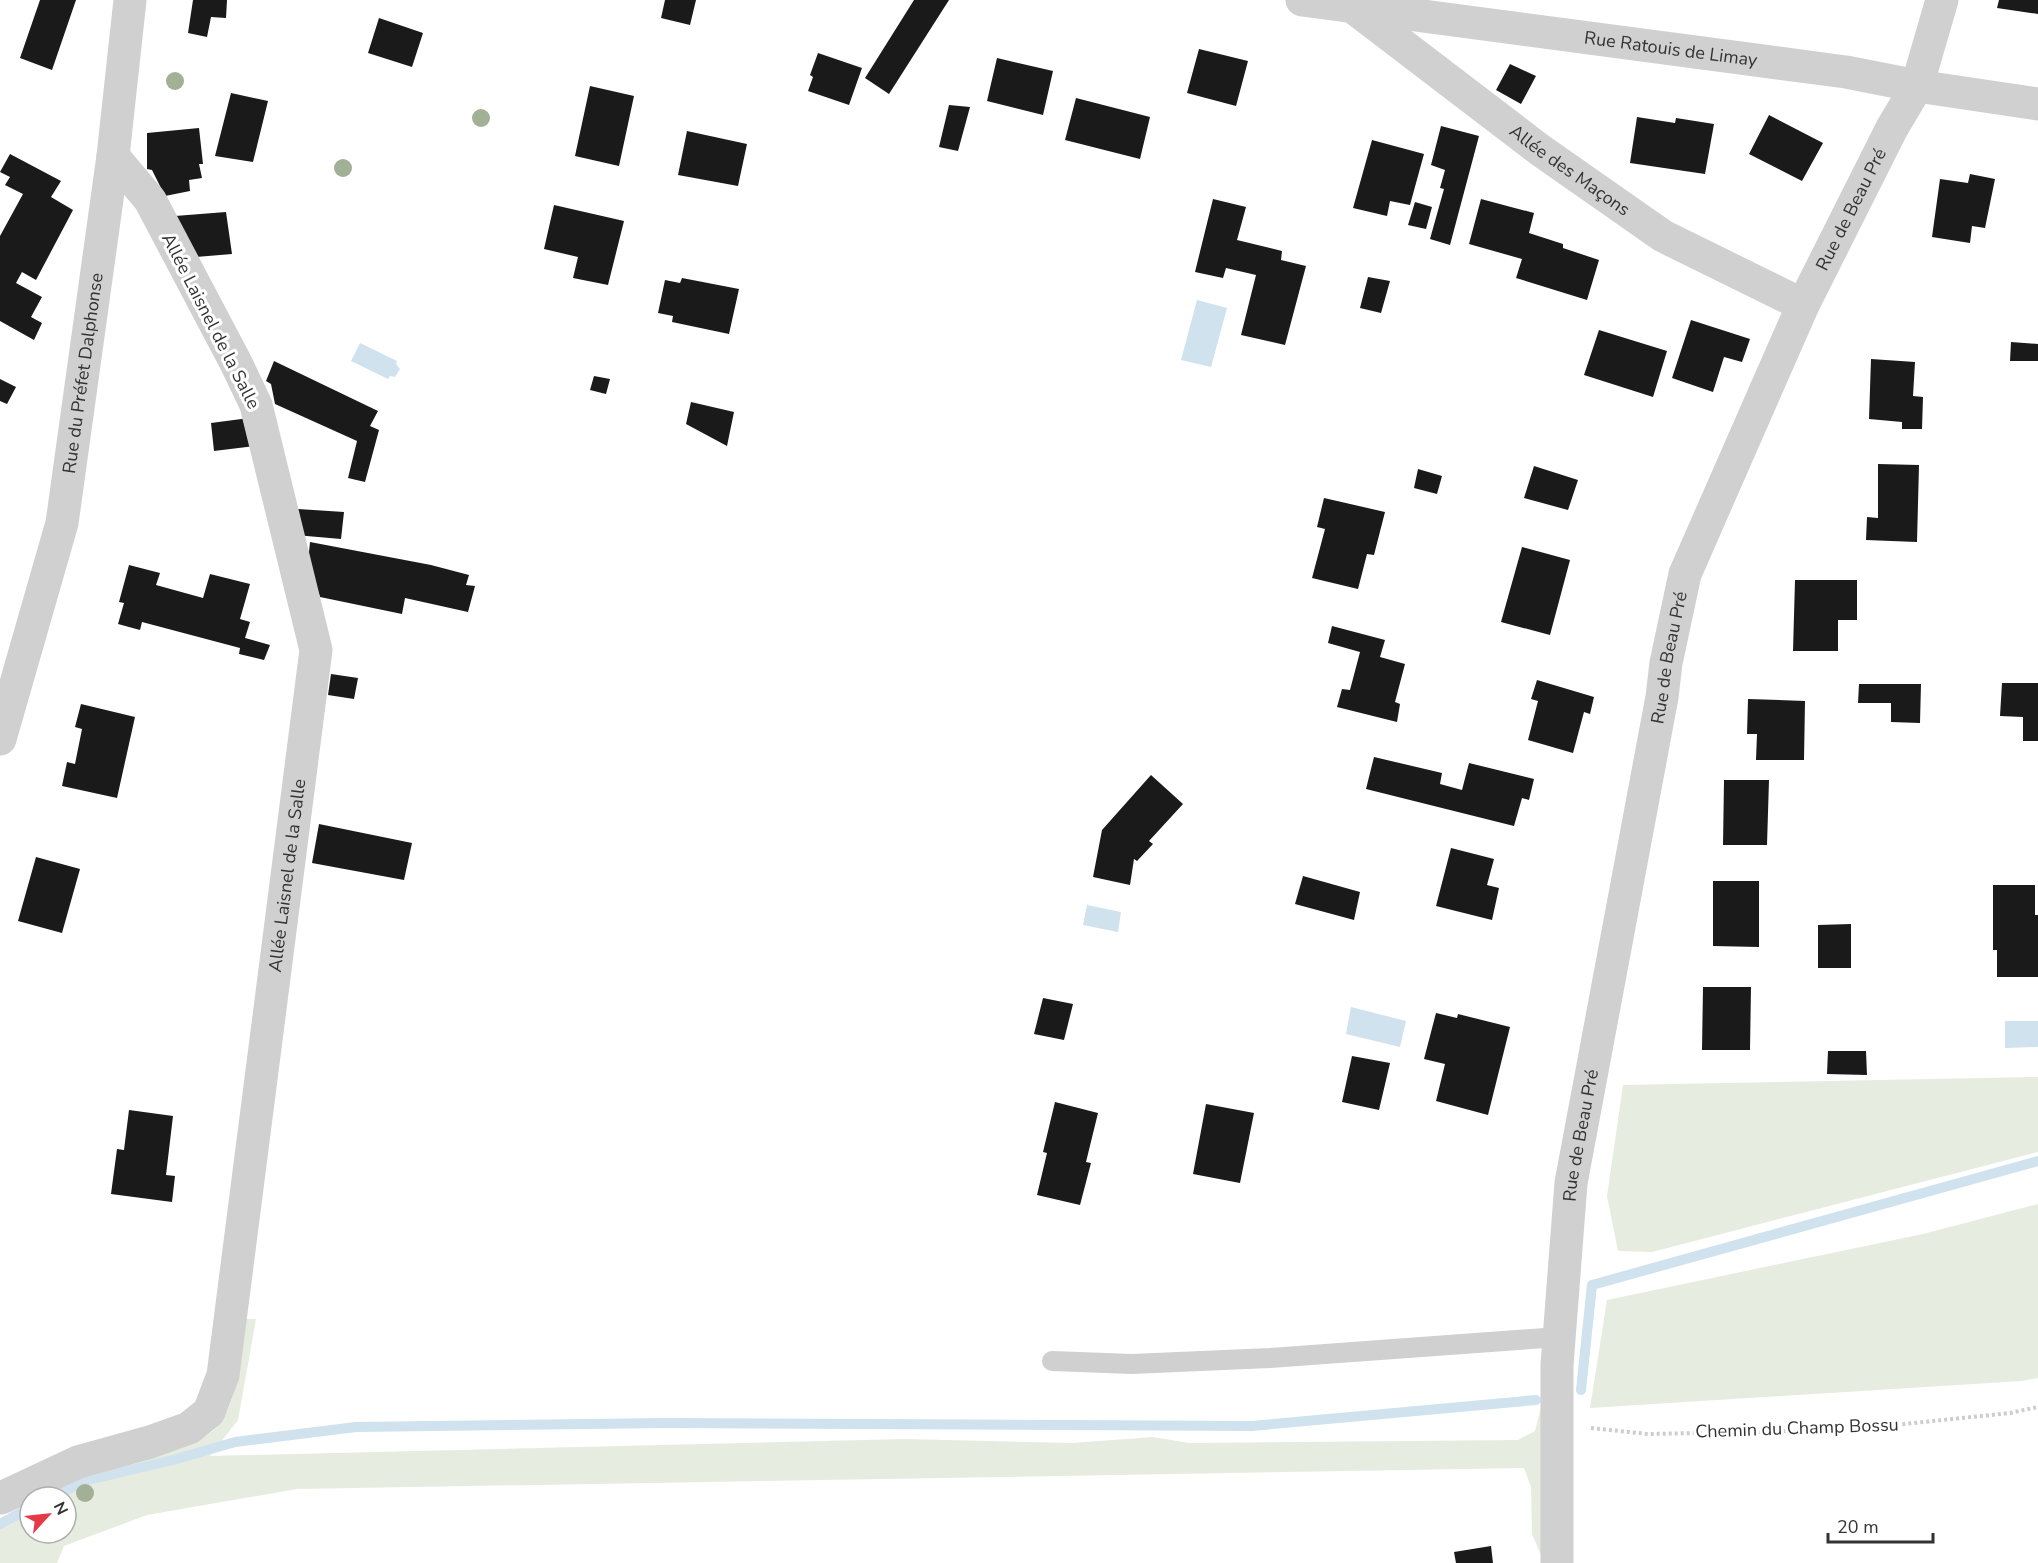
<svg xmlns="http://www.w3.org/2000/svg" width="2038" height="1563" font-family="'Nunito Sans',sans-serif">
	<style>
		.green { fill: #e6ecdf }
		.water { fill: #cfe2ee }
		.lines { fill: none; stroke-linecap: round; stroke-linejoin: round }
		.stream { stroke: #cfe2ee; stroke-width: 10 }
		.building { fill: #1a1a1a }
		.path { stroke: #cdcdcd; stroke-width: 4; stroke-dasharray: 3 3; stroke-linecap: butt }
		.lane { stroke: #d0d0d0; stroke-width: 20 }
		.street { stroke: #d0d0d0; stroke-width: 33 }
		.tree { fill: #a2b095 }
		.labels { text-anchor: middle; stroke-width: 6; stroke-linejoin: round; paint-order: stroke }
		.street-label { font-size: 18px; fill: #333; stroke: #fff }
	</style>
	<rect width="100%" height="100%" fill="#fff"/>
	<!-- green -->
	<path class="green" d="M 2038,1077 L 2038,1152 L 1652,1252 L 1618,1251 L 1607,1196 L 1623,1085 Z
		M 2038,1204 L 2038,1378 L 2021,1381 L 1590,1408 L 1607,1300 L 1923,1234 Z
		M 246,1319 L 256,1319 L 238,1420 L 210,1456 L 905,1439 L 1073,1443 L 1153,1437 L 1189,1443 L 1518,1440 L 1535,1431 L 1541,1407 L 1541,1555 L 1532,1534 L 1531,1487 L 1524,1468 L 297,1489 L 147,1515 L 64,1546 L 57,1563 L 0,1563 L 0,1519 L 30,1502 L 30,1533 L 66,1533 L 66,1497 L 38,1497 C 48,1491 59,1482 70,1478 C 105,1464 204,1452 222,1421 C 239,1393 241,1350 246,1319 Z"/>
	<!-- water -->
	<path class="water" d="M 1197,300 L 1227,308 L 1211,367 L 1181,360 Z
		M 360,343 L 397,361 L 396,364 L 400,369 L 395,377 L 390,376 L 388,379 L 351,361 Z
		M 1087,905 L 1121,912 L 1118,932 L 1083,925 Z
		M 1351,1007 L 1406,1021 L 1400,1047 L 1346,1034 Z
		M 2005,1021 L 2038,1021 L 2038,1047 L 2005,1048 Z"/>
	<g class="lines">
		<!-- stream -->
		<path class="stream" d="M 1581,1390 L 1592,1285 L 2038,1161
			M 52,1497 L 88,1480 L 173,1460 L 235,1442 L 356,1427 L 666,1423 L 1252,1426 L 1536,1400
			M 0,1524 L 30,1508"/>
	</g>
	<!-- building -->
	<path class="building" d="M 40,0 L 76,0 L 52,70 L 20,58 Z
		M 193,0 L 227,0 L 226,18 L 211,17 L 207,37 L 188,33 Z
		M 665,0 L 696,0 L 690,25 L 661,18 Z
		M 914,0 L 949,0 L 889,94 L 865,78 Z
		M 1999,0 L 2038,0 L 2038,14 L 1997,8 Z
		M 379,18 L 423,33 L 412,67 L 368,53 Z
		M 1199,49 L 1248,61 L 1236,106 L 1187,93 Z
		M 818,53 L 862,68 L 849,105 L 808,91 L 813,77 L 810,75 Z
		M 997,58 L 1053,71 L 1043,115 L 987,101 Z
		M 1510,64 L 1536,76 L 1521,104 L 1496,90 Z
		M 590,86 L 634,96 L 619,166 L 575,156 Z
		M 231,93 L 268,101 L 253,162 L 215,156 Z
		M 1076,98 L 1150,117 L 1140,159 L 1065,140 Z
		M 949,105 L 970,107 L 958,151 L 939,147 Z
		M 1769,115 L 1823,143 L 1802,181 L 1749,154 Z
		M 1637,117 L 1675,123 L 1676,118 L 1714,124 L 1705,174 L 1630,163 Z
		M 1441,126 L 1479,136 L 1450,245 L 1430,239 L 1444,189 L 1440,188 L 1445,170 L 1431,165 Z
		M 199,128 L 203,164 L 199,164 L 202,178 L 189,180 L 190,191 L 165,196 L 152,170 L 147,169 L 147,133 Z
		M 687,131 L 747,144 L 738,186 L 678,175 Z
		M 1372,140 L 1424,154 L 1410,205 L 1390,201 L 1387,216 L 1353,208 Z
		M 10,154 L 61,181 L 51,197 L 73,210 L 36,280 L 22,272 L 16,283 L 42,297 L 31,317 L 42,323 L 34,340 L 0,321 L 0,236 L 23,194 L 5,185 L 10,177 L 0,172 Z
		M 1970,174 L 1995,179 L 1985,228 L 1972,226 L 1970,243 L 1932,237 L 1940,179 L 1968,183 Z
		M 1213,199 L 1246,207 L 1237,240 L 1282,251 L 1281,260 L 1306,266 L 1285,345 L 1241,335 L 1256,275 L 1226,268 L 1223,278 L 1195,272 Z
		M 1481,199 L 1534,213 L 1529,233 L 1563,244 L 1563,248 L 1599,260 L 1587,300 L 1516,278 L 1522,259 L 1469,244 Z
		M 1415,202 L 1432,207 L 1426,229 L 1408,225 Z
		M 554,205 L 624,221 L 608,285 L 573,278 L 578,257 L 544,249 Z
		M 226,212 L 232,254 L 196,257 L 175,216 Z
		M 1368,277 L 1390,281 L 1381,313 L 1360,308 Z
		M 682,278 L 739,289 L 729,334 L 672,322 L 673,316 L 658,313 L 665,280 L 680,283 Z
		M 1691,320 L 1750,339 L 1742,362 L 1724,357 L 1713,392 L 1672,378 Z
		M 1599,330 L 1667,351 L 1653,397 L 1584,375 Z
		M 2011,342 L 2038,344 L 2038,361 L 2010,361 Z
		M 1871,359 L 1915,362 L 1913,396 L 1923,397 L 1922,429 L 1902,429 L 1902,422 L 1869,419 Z
		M 274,361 L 378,411 L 370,426 L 379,430 L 365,482 L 348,478 L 357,441 L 275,404 L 271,384 L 266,381 Z
		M 594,376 L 610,379 L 606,394 L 590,390 Z
		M 0,379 L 16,387 L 7,404 L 0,401 Z
		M 691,402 L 734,412 L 727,446 L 686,424 Z
		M 249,418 L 255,446 L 214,451 L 211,423 Z
		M 1878,464 L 1919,465 L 1917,542 L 1866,540 L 1867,517 L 1878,518 Z
		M 1534,466 L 1578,480 L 1568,510 L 1524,498 Z
		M 1418,469 L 1442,476 L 1437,494 L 1414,488 Z
		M 1324,498 L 1385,512 L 1374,555 L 1367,554 L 1358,589 L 1312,578 L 1325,529 L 1317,527 Z
		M 298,509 L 344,512 L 341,539 L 295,535 Z
		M 310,542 L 431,565 L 469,575 L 466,585 L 475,586 L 468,612 L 405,598 L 402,614 L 320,597 L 308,562 Z
		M 1522,547 L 1570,560 L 1550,635 L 1501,622 Z
		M 129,565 L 160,573 L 156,585 L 203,598 L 210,574 L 250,584 L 240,619 L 250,622 L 245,638 L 270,645 L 264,660 L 239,654 L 240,648 L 142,622 L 140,630 L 118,624 L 124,603 L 119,602 Z
		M 1795,580 L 1857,580 L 1857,620 L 1838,620 L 1838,651 L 1793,651 Z
		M 1332,626 L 1385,640 L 1380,657 L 1405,664 L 1395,702 L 1400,704 L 1397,722 L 1337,707 L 1342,689 L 1350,690 L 1360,652 L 1328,643 Z
		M 331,674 L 358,678 L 354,699 L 328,695 Z
		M 1537,680 L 1594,697 L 1590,714 L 1584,712 L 1573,753 L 1528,740 L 1538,701 L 1531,699 Z
		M 2002,683 L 2038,683 L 2038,741 L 2023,741 L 2023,717 L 2000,716 Z
		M 1859,684 L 1921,684 L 1920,723 L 1891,722 L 1891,703 L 1858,703 Z
		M 1748,699 L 1805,701 L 1804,760 L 1756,760 L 1757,734 L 1747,734 Z
		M 81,704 L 135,717 L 117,798 L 62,786 L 67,762 L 75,764 L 82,729 L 75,727 Z
		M 1374,757 L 1442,773 L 1440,784 L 1462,790 L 1469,763 L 1534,779 L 1529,800 L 1522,798 L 1514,826 L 1366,789 Z
		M 1151,775 L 1183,804 L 1149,841 L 1153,844 L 1137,861 L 1134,859 L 1130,885 L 1093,877 L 1102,830 Z
		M 1724,780 L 1769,780 L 1767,845 L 1723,845 Z
		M 319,824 L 412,843 L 404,880 L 312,863 Z
		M 1451,848 L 1494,859 L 1487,885 L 1499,888 L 1492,920 L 1436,906 Z
		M 36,857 L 80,869 L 62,933 L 18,921 Z
		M 1303,876 L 1360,892 L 1354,920 L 1295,904 Z
		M 1713,881 L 1759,881 L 1759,947 L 1713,946 Z
		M 1993,885 L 2035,885 L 2035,915 L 2038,915 L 2038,977 L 1997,977 L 1997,950 L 1993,950 Z
		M 1851,924 L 1851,968 L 1818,968 L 1818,925 Z
		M 1703,987 L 1751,987 L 1750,1050 L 1702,1050 Z
		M 1043,998 L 1073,1004 L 1064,1040 L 1034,1034 Z
		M 1436,1013 L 1457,1018 L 1458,1014 L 1510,1027 L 1488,1115 L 1436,1101 L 1445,1064 L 1424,1059 Z
		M 1828,1051 L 1866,1051 L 1867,1075 L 1827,1074 Z
		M 1352,1056 L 1390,1063 L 1379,1110 L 1342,1102 Z
		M 1055,1102 L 1098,1113 L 1086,1162 L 1091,1163 L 1080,1205 L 1037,1195 L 1047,1153 L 1043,1152 Z
		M 1206,1104 L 1254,1113 L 1240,1183 L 1193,1174 Z
		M 129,1110 L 173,1116 L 166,1175 L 175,1176 L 172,1202 L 111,1194 L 117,1149 L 124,1150 Z
		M 1491,1546 L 1493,1563 L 1456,1563 L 1454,1552 Z"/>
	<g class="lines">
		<!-- path -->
		<path class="path" d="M 1591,1428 L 1648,1434 L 1847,1430 L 2010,1413 L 2038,1407"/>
		<!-- lane -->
		<path class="lane" d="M 1052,1361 L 1132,1364 L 1270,1358 L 1559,1337"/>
		<!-- street -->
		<g class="street">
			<path id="s1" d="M 1302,0 L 1846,72 L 1917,86 L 2038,104"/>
			<path id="s2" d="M 1354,8 L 1540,150 L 1663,236 L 1803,305"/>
			<path id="s3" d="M 0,739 L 62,523 L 113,156 L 130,0"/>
			<path id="s4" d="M 1,1498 L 78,1462 L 150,1442 L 189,1428 L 209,1412 L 223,1375 L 316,650 L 256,405 L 236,363 L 150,200 L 113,156"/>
			<path id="s5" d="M 1557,1563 L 1557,1365 L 1571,1183 L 1662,697 L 1666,663 L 1685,574 L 1803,305 L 1892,128 L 1917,86 L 1942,0"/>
		</g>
	</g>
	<!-- trees -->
	<g class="tree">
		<circle cx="175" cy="81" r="9"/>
		<circle cx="481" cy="118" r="9"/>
		<circle cx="343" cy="168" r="9"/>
		<circle cx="85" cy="1493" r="9"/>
	</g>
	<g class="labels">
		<!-- street labels -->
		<g class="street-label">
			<text dy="6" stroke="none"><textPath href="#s1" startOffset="372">Rue Ratouis de Limay</textPath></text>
			<text dy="6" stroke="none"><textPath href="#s2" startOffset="270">Allée des Maçons</textPath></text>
			<text dy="6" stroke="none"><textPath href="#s5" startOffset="1401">Rue de Beau Pré</textPath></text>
			<text transform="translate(211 321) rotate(63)" y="6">Allée Laisnel de la Salle</text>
			<text dy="6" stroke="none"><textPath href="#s3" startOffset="376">Rue du Préfet Dalphonse</textPath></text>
			<text dy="6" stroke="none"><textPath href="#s5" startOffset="915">Rue de Beau Pré</textPath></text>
			<text dy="6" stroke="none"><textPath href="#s4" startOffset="770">Allée Laisnel de la Salle</textPath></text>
			<text dy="6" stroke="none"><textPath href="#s5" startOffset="429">Rue de Beau Pré</textPath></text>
			<text transform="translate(1797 1428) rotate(-2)" y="6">Chemin du Champ Bossu</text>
		</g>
	</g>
	<!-- north arrow -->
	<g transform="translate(48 1515) rotate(63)"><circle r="28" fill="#ffffff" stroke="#adadad" stroke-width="1.5"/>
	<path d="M0-4.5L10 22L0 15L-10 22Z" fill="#e63946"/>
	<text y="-9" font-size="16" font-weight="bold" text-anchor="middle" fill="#333333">N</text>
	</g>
	<!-- scale -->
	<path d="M1828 1533v9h105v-9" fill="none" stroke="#333333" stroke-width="3"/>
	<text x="1837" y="1533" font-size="18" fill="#333333" stroke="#ffffff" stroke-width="4.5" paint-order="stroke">20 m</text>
</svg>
